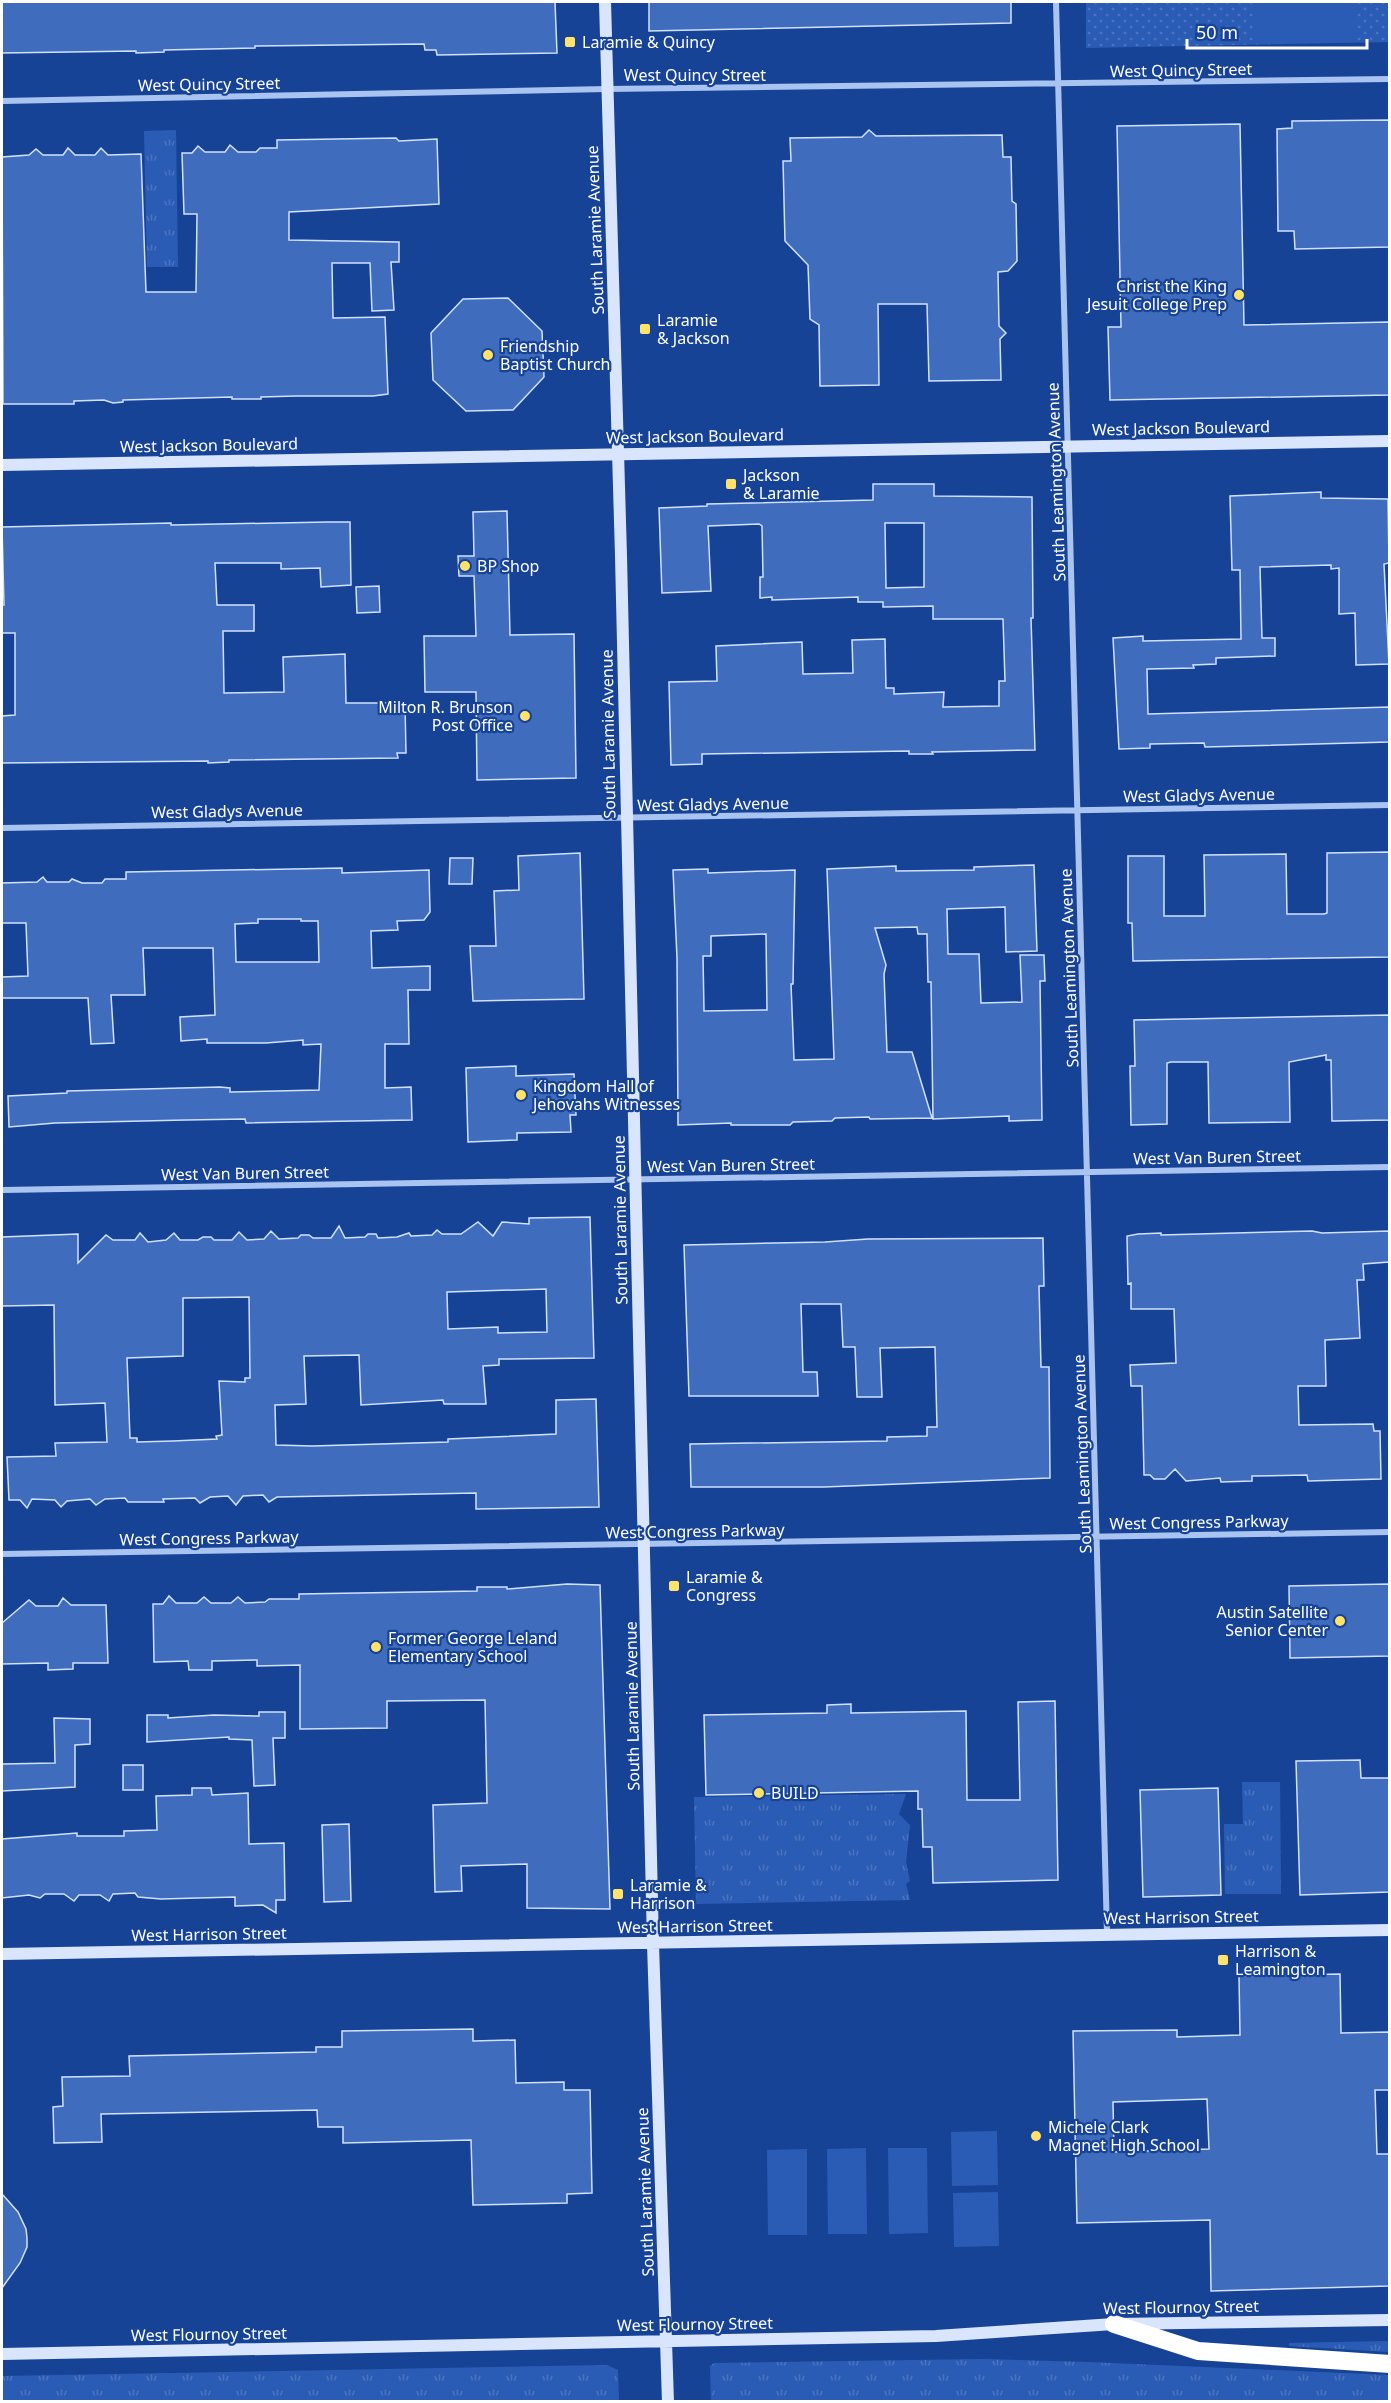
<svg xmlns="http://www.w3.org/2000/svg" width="1391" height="2403" font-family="'Noto Sans',sans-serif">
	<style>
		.grass { fill: url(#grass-tufts) }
		.park { fill: url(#park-dots) }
		.pitch { fill: #2b5cb5 }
		.building { fill: #406cbe; stroke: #d1e1fc; stroke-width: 1.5; fill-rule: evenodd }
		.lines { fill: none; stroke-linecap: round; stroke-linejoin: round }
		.street { stroke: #aac4f1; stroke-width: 6 }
		.secondary { stroke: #d9e5fc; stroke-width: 12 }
		.highway { stroke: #fff; stroke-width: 18 }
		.poi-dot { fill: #ffe26a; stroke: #174397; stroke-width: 2 }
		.labels { text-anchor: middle; stroke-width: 4.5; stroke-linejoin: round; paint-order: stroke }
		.poi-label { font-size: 16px; fill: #fff; stroke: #174397; text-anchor: start }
		.street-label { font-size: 16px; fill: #fff; stroke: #174397 }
	</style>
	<defs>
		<pattern id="grass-tufts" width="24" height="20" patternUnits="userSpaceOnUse" patternTransform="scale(1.5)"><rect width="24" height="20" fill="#2b5cb5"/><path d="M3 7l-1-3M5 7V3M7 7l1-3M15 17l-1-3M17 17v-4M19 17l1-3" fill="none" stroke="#4b74c0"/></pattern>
		<pattern id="park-dots" width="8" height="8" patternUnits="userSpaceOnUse" patternTransform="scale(1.5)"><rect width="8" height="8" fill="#2b5cb5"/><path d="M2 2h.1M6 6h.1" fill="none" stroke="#4b74c0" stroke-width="1.8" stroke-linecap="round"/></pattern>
	</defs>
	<rect width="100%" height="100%" fill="#174397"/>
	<!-- grass -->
	<path class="grass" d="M 176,130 L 178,267 L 147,267 L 144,131 Z
		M 1242,1782 L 1280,1782 L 1281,1894 L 1225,1894 L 1224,1824 L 1243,1824 Z
		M 906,1794 L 899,1814 L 910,1825 L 906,1862 L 910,1881 L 906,1884 L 910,1900 L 696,1904 L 694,1797 Z
		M 1389,2341 L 1389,2352 L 1289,2346 L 1289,2343 Z
		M 984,2359 L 1088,2362 L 1389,2375 L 1389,2401 L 711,2401 L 710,2366 L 714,2363 Z
		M 607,2365 L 618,2370 L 619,2401 L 2,2401 L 2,2376 Z"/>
	<!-- park -->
	<path class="park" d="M 1086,2 L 1389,2 L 1389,42 L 1086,48 Z"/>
	<!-- pitch -->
	<path class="pitch" d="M 1254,2 L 1356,2 L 1357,40 L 1254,42 Z
		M 997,2131 L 998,2185 L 952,2186 L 951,2132 Z
		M 866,2148 L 867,2234 L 828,2234 L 827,2149 Z
		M 888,2148 L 927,2148 L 928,2233 L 889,2234 Z
		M 807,2149 L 807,2235 L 768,2235 L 767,2150 Z
		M 998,2192 L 999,2246 L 954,2247 L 953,2193 Z"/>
	<!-- building -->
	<path class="building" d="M 2,2 L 555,2 L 557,53 L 437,55 L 436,50 L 425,50 L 424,44 L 255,46 L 255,48 L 164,50 L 164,52 L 136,53 L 136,51 L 2,53 Z
		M 649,2 L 1011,2 L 1011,23 L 649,31 Z
		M 1389,120 L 1389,247 L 1295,249 L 1294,231 L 1278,231 L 1277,129 L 1292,128 L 1292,121 Z
		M 1240,124 L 1244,325 L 1389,322 L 1389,395 L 1110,400 L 1108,327 L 1121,327 L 1117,126 Z
		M 869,130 L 876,136 L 1002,135 L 1003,157 L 1011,157 L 1012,201 L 1016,204 L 1017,261 L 1008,271 L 998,272 L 999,326 L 1006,333 L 1000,339 L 1001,380 L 929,381 L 927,304 L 878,304 L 879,385 L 820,386 L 819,325 L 810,319 L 808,265 L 785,241 L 783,161 L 791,161 L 790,138 L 862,137 Z
		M 396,138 L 399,141 L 437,139 L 439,204 L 289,212 L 289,240 L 399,242 L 399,262 L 391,262 L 394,310 L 372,311 L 370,263 L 332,263 L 333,318 L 385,317 L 388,394 L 373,396 L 296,396 L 261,397 L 261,399 L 232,399 L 232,397 L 123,400 L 123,402 L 113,403 L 104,400 L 74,401 L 74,404 L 3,404 L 2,157 L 29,155 L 36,149 L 43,155 L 63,155 L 68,148 L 75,155 L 95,155 L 101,148 L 108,155 L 141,154 L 146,292 L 196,292 L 197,214 L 184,214 L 182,153 L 192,153 L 198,146 L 205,152 L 225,152 L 230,145 L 238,152 L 256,152 L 260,148 L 277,148 L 277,140 Z
		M 508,298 L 542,331 L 544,377 L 513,410 L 466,411 L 433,380 L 431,333 L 463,299 Z
		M 873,484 L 934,484 L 934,496 L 1032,497 L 1033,618 L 1031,618 L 1035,750 L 932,752 L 933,754 L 909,754 L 909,751 L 702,754 L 702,764 L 671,765 L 669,682 L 717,681 L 716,646 L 802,642 L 803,674 L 853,673 L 852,640 L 885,639 L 886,688 L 894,688 L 894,694 L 944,692 L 943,707 L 999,706 L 999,681 L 1005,681 L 1003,619 L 933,619 L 933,606 L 883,607 L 883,602 L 858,602 L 858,597 L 772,600 L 772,597 L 760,598 L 760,577 L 763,577 L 762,526 L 759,524 L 708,526 L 711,591 L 662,593 L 659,508 L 707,506 L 707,504 L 873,500 ZM 885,523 L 924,523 L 924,587 L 886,588 Z
		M 1321,492 L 1321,498 L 1388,499 L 1389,563 L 1384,564 L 1389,664 L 1356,665 L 1355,613 L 1339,614 L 1339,568 L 1331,569 L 1331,565 L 1260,567 L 1262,638 L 1275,638 L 1275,656 L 1216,658 L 1216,664 L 1193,665 L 1194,668 L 1147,669 L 1148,714 L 1389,707 L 1389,742 L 1205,747 L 1204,743 L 1150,744 L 1150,748 L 1119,749 L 1113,638 L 1143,636 L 1143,641 L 1241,639 L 1240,570 L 1232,570 L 1230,496 Z
		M 507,511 L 510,635 L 574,634 L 576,778 L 477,780 L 476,692 L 425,692 L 424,636 L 476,636 L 474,576 L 459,576 L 458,556 L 474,556 L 473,512 Z
		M 327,522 L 350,522 L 351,585 L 321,587 L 320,568 L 281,569 L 281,563 L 215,563 L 217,605 L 254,605 L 254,631 L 223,631 L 224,693 L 284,692 L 283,657 L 345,654 L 346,703 L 405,703 L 406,753 L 397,753 L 398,758 L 229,760 L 229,762 L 208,763 L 208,761 L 2,763 L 2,716 L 15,715 L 15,633 L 2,633 L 2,605 L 4,605 L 2,527 L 171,523 L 171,525 Z
		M 379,586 L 380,612 L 357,613 L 356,587 Z
		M 1389,852 L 1389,957 L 1133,961 L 1132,923 L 1128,923 L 1128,856 L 1164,856 L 1164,916 L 1205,916 L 1204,855 L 1286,854 L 1287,914 L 1324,914 L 1327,913 L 1327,853 Z
		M 580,853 L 584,999 L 473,1001 L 470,946 L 496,946 L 494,891 L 519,890 L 518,856 Z
		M 450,858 L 473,858 L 472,884 L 449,884 Z
		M 1034,865 L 1037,951 L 1006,952 L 1005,907 L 947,909 L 948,954 L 979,954 L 981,1003 L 1022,1002 L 1020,955 L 1044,955 L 1045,981 L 1040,981 L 1042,1120 L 1009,1121 L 1009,1116 L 933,1119 L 931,982 L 928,982 L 927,934 L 918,934 L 917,927 L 875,928 L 886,965 L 884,974 L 887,1052 L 912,1052 L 932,1118 L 870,1119 L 869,1117 L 835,1118 L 832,1121 L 793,1122 L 790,1125 L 731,1125 L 731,1123 L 678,1125 L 677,958 L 673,870 L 708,869 L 708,873 L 795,870 L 793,984 L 791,984 L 794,1060 L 834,1059 L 827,869 L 896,866 L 896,871 L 974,870 L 974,867 ZM 766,934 L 767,1010 L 704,1011 L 703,956 L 711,956 L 711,936 Z
		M 342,868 L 342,873 L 429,870 L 430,912 L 424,920 L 397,921 L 398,930 L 371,931 L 372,968 L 430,966 L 430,990 L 408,990 L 409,1044 L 385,1044 L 385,1088 L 411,1087 L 412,1120 L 246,1123 L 245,1119 L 186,1120 L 55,1123 L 9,1127 L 8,1096 L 67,1093 L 67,1091 L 220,1087 L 230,1088 L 230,1092 L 319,1090 L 321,1044 L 303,1045 L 303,1040 L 266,1043 L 207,1043 L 207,1039 L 181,1041 L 180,1017 L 215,1015 L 213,948 L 143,948 L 145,995 L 111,995 L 114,1043 L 91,1044 L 88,998 L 2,998 L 2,977 L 28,976 L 26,923 L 2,923 L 2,883 L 37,882 L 43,877 L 47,882 L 69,882 L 72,879 L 82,883 L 102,883 L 105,879 L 126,879 L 126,872 ZM 258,919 L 301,919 L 301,921 L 318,921 L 319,962 L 236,962 L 235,924 L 258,923 Z
		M 1389,1015 L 1389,1120 L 1332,1121 L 1331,1060 L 1326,1060 L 1326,1055 L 1289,1062 L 1290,1122 L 1209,1123 L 1208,1062 L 1171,1062 L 1167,1063 L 1167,1124 L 1131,1125 L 1130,1066 L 1135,1066 L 1134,1020 Z
		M 516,1066 L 516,1076 L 574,1074 L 576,1115 L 570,1115 L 571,1132 L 517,1133 L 517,1140 L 468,1142 L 466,1068 Z
		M 590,1217 L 594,1358 L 499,1359 L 499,1365 L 483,1366 L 486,1404 L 444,1404 L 443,1400 L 361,1405 L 359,1355 L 304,1356 L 306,1404 L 275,1405 L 276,1445 L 312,1446 L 448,1442 L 448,1439 L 556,1434 L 556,1400 L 596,1399 L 599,1507 L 476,1509 L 476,1493 L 277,1497 L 269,1502 L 263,1495 L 243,1496 L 236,1505 L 228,1496 L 210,1497 L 200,1503 L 195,1498 L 163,1499 L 164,1502 L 128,1502 L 125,1498 L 105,1499 L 96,1505 L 90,1499 L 67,1501 L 61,1507 L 55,1500 L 32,1499 L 27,1508 L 20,1500 L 9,1500 L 7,1457 L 56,1456 L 55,1443 L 107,1442 L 105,1403 L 55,1405 L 54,1305 L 2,1306 L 2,1237 L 78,1234 L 78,1263 L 106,1235 L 113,1240 L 135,1240 L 140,1233 L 148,1242 L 166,1240 L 174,1233 L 180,1240 L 198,1240 L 203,1237 L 211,1237 L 214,1240 L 232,1240 L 239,1232 L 247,1240 L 264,1239 L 271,1231 L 279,1239 L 298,1238 L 301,1235 L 309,1235 L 313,1238 L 331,1238 L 339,1226 L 345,1238 L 365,1237 L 368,1234 L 376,1234 L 378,1238 L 397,1237 L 409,1233 L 411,1236 L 432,1235 L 437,1230 L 442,1234 L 461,1234 L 478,1222 L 493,1236 L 502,1222 L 529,1224 L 529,1218 ZM 546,1289 L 547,1332 L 498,1333 L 498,1327 L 448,1329 L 447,1292 ZM 249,1297 L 250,1378 L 245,1378 L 245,1382 L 219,1381 L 222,1435 L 216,1436 L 217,1439 L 173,1441 L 137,1442 L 137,1438 L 130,1438 L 127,1358 L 183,1356 L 183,1298 Z
		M 1312,1231 L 1322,1233 L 1389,1231 L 1389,1262 L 1363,1264 L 1364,1280 L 1357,1280 L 1360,1338 L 1325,1340 L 1326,1386 L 1298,1386 L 1299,1425 L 1373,1424 L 1374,1431 L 1380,1431 L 1381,1479 L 1308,1481 L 1307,1475 L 1252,1476 L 1252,1481 L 1221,1482 L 1220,1478 L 1186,1481 L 1175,1469 L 1165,1479 L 1154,1479 L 1150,1475 L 1144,1475 L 1142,1386 L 1131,1386 L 1130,1365 L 1176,1363 L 1174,1309 L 1131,1309 L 1131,1283 L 1128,1284 L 1127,1236 L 1138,1234 L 1161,1233 L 1161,1235 Z
		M 1043,1238 L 1044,1286 L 1039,1286 L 1041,1367 L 1049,1367 L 1050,1478 L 824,1487 L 691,1487 L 690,1444 L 887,1441 L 887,1437 L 927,1436 L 927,1427 L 937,1427 L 935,1347 L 880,1348 L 882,1397 L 857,1397 L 855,1347 L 843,1347 L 841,1304 L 801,1304 L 803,1372 L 817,1372 L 818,1396 L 689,1396 L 684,1245 L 825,1242 L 868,1239 Z
		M 567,1584 L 600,1585 L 610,1909 L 527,1908 L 527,1864 L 461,1866 L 462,1891 L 435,1892 L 433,1805 L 487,1803 L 485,1700 L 387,1701 L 387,1728 L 300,1729 L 300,1665 L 257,1666 L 257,1660 L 212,1661 L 212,1670 L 189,1670 L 188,1661 L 154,1662 L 153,1604 L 163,1604 L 169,1596 L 176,1603 L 197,1603 L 204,1597 L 211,1603 L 231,1603 L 238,1597 L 245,1603 L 265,1602 L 269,1599 L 299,1599 L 299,1594 L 477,1591 L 477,1587 L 507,1587 L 507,1589 Z
		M 1389,1584 L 1389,1656 L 1290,1658 L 1289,1586 Z
		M 63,1598 L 71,1605 L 106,1605 L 108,1663 L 73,1663 L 73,1669 L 48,1670 L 48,1663 L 2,1664 L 2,1623 L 29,1600 L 36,1606 L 58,1606 Z
		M 1055,1701 L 1058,1880 L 933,1883 L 932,1847 L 923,1847 L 922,1809 L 918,1809 L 918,1791 L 706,1795 L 704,1715 L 827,1713 L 827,1705 L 851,1704 L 851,1713 L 966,1711 L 967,1800 L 1020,1800 L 1018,1702 Z
		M 259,1712 L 285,1712 L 285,1738 L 273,1738 L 275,1785 L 254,1786 L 252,1740 L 229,1739 L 229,1737 L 147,1742 L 147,1715 L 168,1715 L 168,1718 L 214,1715 L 259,1716 Z
		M 54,1718 L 90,1719 L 90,1744 L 75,1745 L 75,1787 L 2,1791 L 2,1764 L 55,1763 Z
		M 1360,1760 L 1361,1778 L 1389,1778 L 1389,1892 L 1300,1895 L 1296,1761 Z
		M 123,1765 L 143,1765 L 143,1790 L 123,1790 Z
		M 192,1788 L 211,1788 L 212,1795 L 248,1793 L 249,1844 L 284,1843 L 285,1900 L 276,1900 L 276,1913 L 263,1905 L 235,1906 L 235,1897 L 161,1899 L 138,1897 L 135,1893 L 113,1894 L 109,1901 L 100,1895 L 79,1895 L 74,1901 L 64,1894 L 45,1894 L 40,1898 L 29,1895 L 2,1898 L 2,1839 L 77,1833 L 77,1836 L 124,1836 L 124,1831 L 157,1830 L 156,1796 L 192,1795 Z
		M 1218,1788 L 1221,1895 L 1143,1897 L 1140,1790 Z
		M 349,1824 L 351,1901 L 324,1902 L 322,1825 Z
		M 1340,1974 L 1341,2033 L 1389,2032 L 1389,2090 L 1375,2090 L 1377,2154 L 1389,2154 L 1389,2286 L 1211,2291 L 1210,2220 L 1077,2223 L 1073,2031 L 1177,2030 L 1177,2037 L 1240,2035 L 1239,1976 ZM 1207,2099 L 1209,2149 L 1114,2152 L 1113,2102 Z
		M 473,2029 L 473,2041 L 515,2040 L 516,2083 L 564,2082 L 564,2090 L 590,2090 L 592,2193 L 567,2194 L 567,2203 L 473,2205 L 471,2140 L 343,2143 L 343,2127 L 318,2127 L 317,2110 L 101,2114 L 102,2142 L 54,2143 L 53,2107 L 63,2106 L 62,2077 L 130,2076 L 129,2056 L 316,2052 L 316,2047 L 342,2047 L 342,2031 Z
		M 2,2194 L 18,2212 L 26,2229 L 27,2238 L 27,2247 L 20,2263 L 2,2288 Z"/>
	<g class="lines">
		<!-- street -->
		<path class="street" d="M 1056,2 L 1107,1934
			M 2,101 L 607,89 L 1390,79
			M 2,828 L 1390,805
			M 2,1190 L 1390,1167
			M 2,1554 L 1390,1532"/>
		<!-- secondary -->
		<path class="secondary" d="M 605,2 L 621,556 L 653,1944 L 668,2402
			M 2,465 L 1390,441
			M 2,1954 L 1390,1930
			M 2,2354 L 936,2336 L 1114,2324 L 1390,2320"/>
		<!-- highway -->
		<path class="highway" d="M 1114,2324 L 1198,2351 L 1390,2364"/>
	</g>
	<!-- markers -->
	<g class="poi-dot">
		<rect x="564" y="36" width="12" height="12" rx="3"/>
		<circle cx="1239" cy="295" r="6"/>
		<rect x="639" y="323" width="12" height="12" rx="3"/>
		<circle cx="488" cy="355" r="6"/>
		<rect x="725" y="478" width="12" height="12" rx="3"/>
		<circle cx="465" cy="566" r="6"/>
		<circle cx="525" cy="716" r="6"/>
		<circle cx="521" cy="1095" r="6"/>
		<rect x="668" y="1580" width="12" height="12" rx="3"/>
		<circle cx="1340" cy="1621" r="6"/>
		<circle cx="376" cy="1647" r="6"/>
		<circle cx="759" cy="1793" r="6"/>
		<rect x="612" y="1888" width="12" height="12" rx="3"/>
		<rect x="1217" y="1954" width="12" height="12" rx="3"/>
		<circle cx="1036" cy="2136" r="6"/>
	</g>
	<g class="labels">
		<!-- poi labels -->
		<g class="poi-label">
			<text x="582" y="48">Laramie &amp; Quincy</text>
			<text x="1227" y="292" text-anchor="end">Christ the King<tspan x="1227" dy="18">Jesuit College Prep</tspan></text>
			<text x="657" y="326">Laramie<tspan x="657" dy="18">&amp; Jackson</tspan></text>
			<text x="500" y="352">Friendship<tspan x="500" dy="18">Baptist Church</tspan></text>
			<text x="743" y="481">Jackson<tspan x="743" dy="18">&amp; Laramie</tspan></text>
			<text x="477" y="572">BP Shop</text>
			<text x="513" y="713" text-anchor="end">Milton R. Brunson<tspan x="513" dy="18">Post Office</tspan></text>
			<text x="533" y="1092">Kingdom Hall of<tspan x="533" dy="18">Jehovahs Witnesses</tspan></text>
			<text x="686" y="1583">Laramie &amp;<tspan x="686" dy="18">Congress</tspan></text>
			<text x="1328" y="1618" text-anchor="end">Austin Satellite<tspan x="1328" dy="18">Senior Center</tspan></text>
			<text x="388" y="1644">Former George Leland<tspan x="388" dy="18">Elementary School</tspan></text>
			<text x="771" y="1799">BUILD</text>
			<text x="630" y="1891">Laramie &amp;<tspan x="630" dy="18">Harrison</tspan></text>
			<text x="1235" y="1957">Harrison &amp;<tspan x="1235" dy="18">Leamington</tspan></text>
			<text x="1048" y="2133">Michele Clark<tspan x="1048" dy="18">Magnet High School</tspan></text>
		</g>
		<!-- street labels -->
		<g class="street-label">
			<text transform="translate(1181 70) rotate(-1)" y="6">West Quincy Street</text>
			<text x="695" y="81">West Quincy Street</text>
			<text transform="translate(209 84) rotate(-1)" y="6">West Quincy Street</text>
			<text transform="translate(595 230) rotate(-92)" y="6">South Laramie Avenue</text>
			<text transform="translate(1181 428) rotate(-1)" y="6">West Jackson Boulevard</text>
			<text transform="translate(695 436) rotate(-1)" y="6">West Jackson Boulevard</text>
			<text transform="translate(209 445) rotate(-1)" y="6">West Jackson Boulevard</text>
			<text transform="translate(1056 482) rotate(-92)" y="6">South Leamington Avenue</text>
			<text transform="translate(608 734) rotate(-91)" y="6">South Laramie Avenue</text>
			<text transform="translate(1199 795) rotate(-1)" y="6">West Gladys Avenue</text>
			<text transform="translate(713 804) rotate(-1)" y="6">West Gladys Avenue</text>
			<text transform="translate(227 811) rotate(-1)" y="6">West Gladys Avenue</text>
			<text transform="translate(1069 968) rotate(-92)" y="6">South Leamington Avenue</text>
			<text transform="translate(1217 1157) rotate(-1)" y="6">West Van Buren Street</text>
			<text transform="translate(731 1165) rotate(-1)" y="6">West Van Buren Street</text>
			<text transform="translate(245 1173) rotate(-1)" y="6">West Van Buren Street</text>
			<text transform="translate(620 1220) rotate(-91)" y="6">South Laramie Avenue</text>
			<text transform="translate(1082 1454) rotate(-92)" y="6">South Leamington Avenue</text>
			<text transform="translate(1199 1522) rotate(-1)" y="6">West Congress Parkway</text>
			<text transform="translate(695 1531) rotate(-1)" y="6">West Congress Parkway</text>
			<text transform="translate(209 1538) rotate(-1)" y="6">West Congress Parkway</text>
			<text transform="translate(632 1706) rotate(-91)" y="6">South Laramie Avenue</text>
			<text transform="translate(1181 1917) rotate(-1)" y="6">West Harrison Street</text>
			<text transform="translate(695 1926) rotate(-1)" y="6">West Harrison Street</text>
			<text transform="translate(209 1934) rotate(-1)" y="6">West Harrison Street</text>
			<text transform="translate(645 2192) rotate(-92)" y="6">South Laramie Avenue</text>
			<text transform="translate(1181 2307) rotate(-1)" y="6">West Flournoy Street</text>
			<text transform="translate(695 2324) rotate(-1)" y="6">West Flournoy Street</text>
			<text transform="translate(209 2334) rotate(-1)" y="6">West Flournoy Street</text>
		</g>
	</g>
	<!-- border -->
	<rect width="1391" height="2403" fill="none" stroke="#ffffff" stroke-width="6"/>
	<!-- scale -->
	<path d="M1187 39v9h180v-9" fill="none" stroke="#ffffff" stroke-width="3"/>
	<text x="1196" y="39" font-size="18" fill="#ffffff" stroke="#174397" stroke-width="4.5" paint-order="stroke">50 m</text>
</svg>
